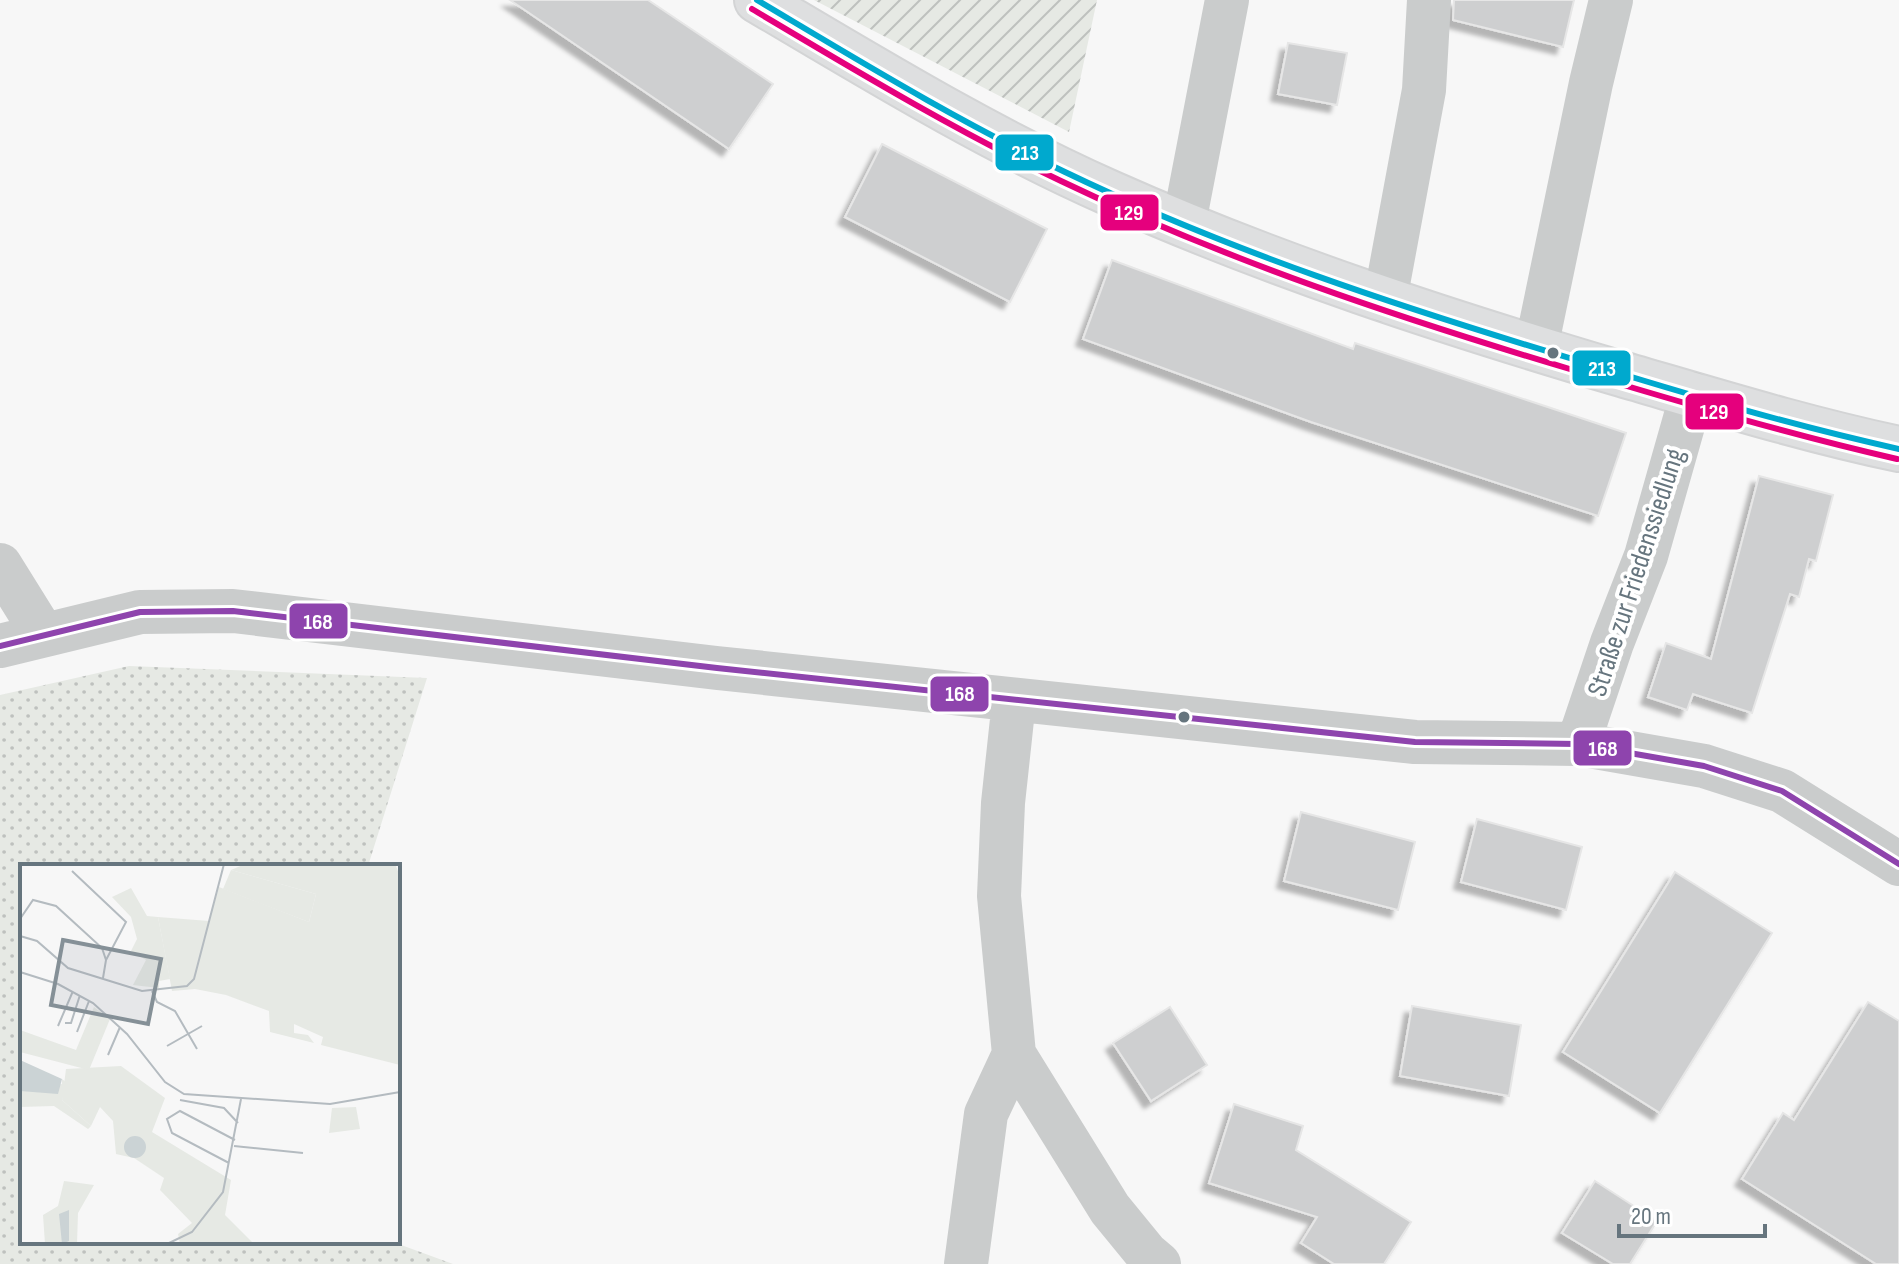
<svg xmlns="http://www.w3.org/2000/svg" width="1899" height="1264" font-family="'Sofia Sans Condensed',sans-serif">
	<style>
		.grass { fill: url(#grass-dots) }
		.garden { fill: url(#garden-furrows) }
		.building { fill: #cecfd0; stroke: #e6e6e6; stroke-width: 2; filter: url(#shadow) }
		.lines { fill: none; stroke-linecap: round; stroke-linejoin: round }
		.major-casing { stroke: #d3d4d5; stroke-width: 48 }
		.minor { stroke: #cacccc; stroke-width: 44 }
		.major { stroke: #dedfe0; stroke-width: 44 }
		.bus-1-casing { stroke: #fff; stroke-width: 12 }
		.bus-2-casing { stroke: #fff; stroke-width: 12 }
		.bus-3-casing { stroke: #fff; stroke-width: 12 }
		.bus-1 { stroke: #00a9ce; stroke-width: 6 }
		.bus-2 { stroke: #e5007d; stroke-width: 6 }
		.bus-3 { stroke: #8e44ad; stroke-width: 6 }
		.bus-dot { fill: #66757e; stroke: #fff; stroke-width: 3 }
		.labels { text-anchor: middle; stroke-width: 8; stroke-linejoin: round; paint-order: stroke }
		.street-label { font-size: 28px; fill: #66757e; stroke: #fff }
		.inset-road { fill: none; stroke: #b4bbc0; stroke-width: 2 }
		.view { fill: #859097; fill-opacity: 0.15; stroke: #859097; stroke-width: 4 }
		.inset-edge { fill: none; stroke: #66757e; stroke-width: 4 }
		.line-badge { stroke: #fff; stroke-width: 3 }
		.badge-label { font-size: 22px; text-anchor: middle; font-weight: bold; fill: #fff }
	</style>
	<defs>
		<pattern id="grass-dots" width="8" height="8" patternUnits="userSpaceOnUse" patternTransform="scale(2)"><rect width="8" height="8" fill="#e6e9e4"/><path d="M2 2h.1M6 6h.1" fill="none" stroke="#bec1be" stroke-width="1.8" stroke-linecap="round"/></pattern>
		<pattern id="garden-furrows" width="10" height="10" patternUnits="userSpaceOnUse" patternTransform="scale(2)"><rect width="10" height="10" fill="#e6e9e4"/><path d="M-1 1l2-2M0 10L10 0M9 11l2-2" fill="none" stroke="#bec1be"/></pattern>
		<filter id="shadow"><feDropShadow dx="-7" dy="7" stdDeviation="2" flood-color="#0004"/></filter>
	</defs>
	<rect width="100%" height="100%" fill="#f7f7f7"/>
	<!-- grass -->
	<path class="grass" d="M 129,666 L 427,678 L 368,866 L 22,866 L 22,1242 L 393,1242 L 453,1264 L 0,1264 L 0,695 Z"/>
	<!-- garden -->
	<path class="garden" d="M 814,0 L 1097,0 L 1069,132 Z"/>
	<!-- building -->
	<path class="building" d="M 510,0 L 648,0 L 773,84 L 729,149 Z
		M 1454,0 L 1574,0 L 1563,47 L 1453,20 Z
		M 1288,43 L 1347,53 L 1337,105 L 1278,94 Z
		M 882,144 L 1047,229 L 1010,302 L 845,217 Z
		M 1112,260 L 1353,349 L 1355,343 L 1626,433 L 1598,516 L 1311,422 L 1083,339 Z
		M 1759,476 L 1833,495 L 1816,561 L 1809,559 L 1799,597 L 1790,594 L 1752,713 L 1693,694 L 1687,710 L 1648,697 L 1666,643 L 1711,659 Z
		M 1301,812 L 1415,842 L 1398,910 L 1284,881 Z
		M 1477,819 L 1582,847 L 1566,910 L 1461,882 Z
		M 1675,872 L 1772,933 L 1660,1113 L 1563,1052 Z
		M 1868,1002 L 1899,1021 L 1899,1264 L 1876,1264 L 1742,1179 L 1783,1113 L 1794,1120 Z
		M 1412,1006 L 1521,1025 L 1509,1096 L 1400,1076 Z
		M 1170,1007 L 1207,1065 L 1151,1101 L 1113,1043 Z
		M 1234,1104 L 1303,1126 L 1296,1150 L 1411,1222 L 1384,1264 L 1334,1264 L 1301,1243 L 1317,1217 L 1209,1183 Z
		M 1595,1181 L 1657,1221 L 1630,1264 L 1613,1264 L 1562,1233 Z"/>
	<g class="lines">
		<!-- major casing -->
		<g class="major-casing">
			<path id="major" d="M 757,0 C 872,68 988,139 1110,193 C 1274,266 1446,322 1618,373 C 1711,400 1804,429 1899,449"/>
		</g>
		<!-- minor -->
		<path class="minor" d="M 1184,223 L 1227,0
			M 1385,300 L 1424,90 L 1429,0
			M 1536,348 L 1591,83 L 1611,0
			M 0,565 L 43,634
			M 0,646 L 140,612 L 233,611 L 717,668 L 1415,742 L 1578,744 L 1704,766 L 1782,791 L 1899,864
			M 1014,701 L 1003,803 L 999,896 L 1014,1054 L 1110,1209 L 1146,1253 L 1159,1264
			M 1578,744 L 1612,643 L 1646,556 L 1692,394
			M 966,1264 L 986,1114 L 1014,1054"/>
		<!-- major -->
		<use href="#major" class="major"/>
		<!-- bus-1 casing -->
		<g class="bus-1-casing">
			<path id="bus-1" d="M 757,0 C 858,60 959,122 1065,172 C 1229,251 1403,308 1576,360 C 1683,393 1790,425 1899,449"/>
		</g>
		<!-- bus-2 casing -->
		<g class="bus-2-casing">
			<path id="bus-2" d="M 752,9 C 853,69 954,130 1061,181 C 1225,260 1399,318 1573,370 C 1680,402 1788,434 1897,459"/>
		</g>
		<!-- bus-3 casing -->
		<g class="bus-3-casing">
			<path id="bus-3" d="M 0,646 L 140,612 L 233,611 L 717,668 L 1415,742 L 1578,744 L 1704,766 L 1782,791 L 1899,864"/>
		</g>
		<!-- bus-1 -->
		<use href="#bus-1" class="bus-1"/>
		<!-- bus-2 -->
		<use href="#bus-2" class="bus-2"/>
		<!-- bus-3 -->
		<use href="#bus-3" class="bus-3"/>
	</g>
	<!-- markers -->
	<g class="bus-dot">
		<circle cx="1553" cy="353" r="7"/>
		<circle cx="1184" cy="717" r="7"/>
	</g>
	<g class="labels">
		<!-- street labels -->
		<g class="street-label">
			<text transform="translate(1635 572) rotate(-72)" y="10">Straße zur Friedenssiedlung</text>
		</g>
	</g>
	<!-- overview -->
	<g transform="translate(20 864)">
		<rect width="380" height="380" fill="#f7f7f7"/>
		<path d="M 211,6 L 296,30 L 289,58 L 203,25 ZM 111,24 L 127,52 L 138,53 L 150,115 L 139,117 L 139,124 L 113,121 L 126,96 L 111,87 L 117,75 L 111,53 L 92,33 ZM 101,202 L 145,234 L 132,268 L 211,316 L 205,351 L 234,380 L 160,380 L 158,370 L 172,359 L 140,326 L 144,314 L 114,294 L 96,290 L 93,257 L 80,243 L 71,262 L 42,236 L 46,205 ZM 336,243 L 340,265 L 309,269 L 312,244 ZM 44,317 L 74,321 L 58,349 L 57,380 L 25,380 L 23,351 L 38,342 Z" fill="#e6e9e4"/>
		<path d="M 225,0 L 375,0 L 380,12 L 380,201 L 301,181 L 303,173 L 274,160 L 274,169 L 288,171 L 294,179 L 250,168 L 249,147 L 206,131 L 175,125 L 152,127 L 138,53 L 189,57 L 199,23 L 289,58 L 296,30 L 211,6 ZM 42,215 L 48,220 L 42,236 L 71,262 L 68,265 L 34,242 L 0,243 L 0,227 L 42,220 Z" fill="#e6e9e4"/>
		<path d="M 74,143 L 90,155 L 69,206 L 0,188 L 0,166 L 56,186 Z" fill="#e6e9e4"/>
		<path d="M 0,196 L 42,215 L 38,230 L 0,227 ZM104 283a11 11 0 1 1 22 0a11 11 0 1 1-22 0ZM 49,346 L 49,377 L 42,380 L 39,350 Z" fill="#cbd3d5"/>
		<path class="inset-road" d="M 52,7 L 106,58 L 86,96M 0,55 L 13,36 L 36,42 L 82,84 L 86,96 L 83,114M 0,72 L 17,77 L 48,104 L 122,127 L 167,122 L 174,115 L 204,0M 0,108 L 38,120 L 73,139 L 107,170 L 145,218 L 164,230 L 310,240 L 380,228M 132,127 L 137,138 L 155,147 L 177,185M 45,159 L 51,159 L 60,131M 38,162 L 53,127M 57,168 L 69,137M 147,182 L 182,162M 88,191 L 100,163M 160,236 L 204,244 L 218,259M 214,282 L 283,289M 209,299 L 152,269 L 147,255 L 160,247 L 215,276M 147,380 L 172,368 L 203,328 L 221,235M 380,380 L 380,331"/>
		<path class="view" d="M 43,76 L 141,95 L 128,160 L 31,141 Z"/>
		<rect width="380" height="380" class="inset-edge"/>
	</g>
	<g class="line-badge">
		<rect x="994" y="133" width="61" height="39" rx="8" fill="#00a9ce"/>
		<rect x="1099" y="193" width="61" height="39" rx="8" fill="#e5007d"/>
		<rect x="1571" y="349" width="61" height="38" rx="8" fill="#00a9ce"/>
		<rect x="1684" y="392" width="61" height="39" rx="8" fill="#e5007d"/>
		<rect x="288" y="602" width="61" height="38" rx="8" fill="#8e44ad"/>
		<rect x="929" y="675" width="61" height="38" rx="8" fill="#8e44ad"/>
		<rect x="1572" y="729" width="61" height="38" rx="8" fill="#8e44ad"/>
	</g>
	<g class="badge-label">
		<text x="1025" y="160">213</text>
		<text x="1129" y="220">129</text>
		<text x="1602" y="376">213</text>
		<text x="1714" y="419">129</text>
		<text x="318" y="629">168</text>
		<text x="960" y="701">168</text>
		<text x="1603" y="756">168</text>
	</g>
	<!-- scale -->
	<path d="M1619 1224v12h146v-12" fill="none" stroke="#66757e" stroke-width="4"/>
	<text x="1631" y="1224" font-size="24" fill="#66757e" stroke="#ffffff" stroke-width="6" paint-order="stroke">20 m</text>
</svg>
